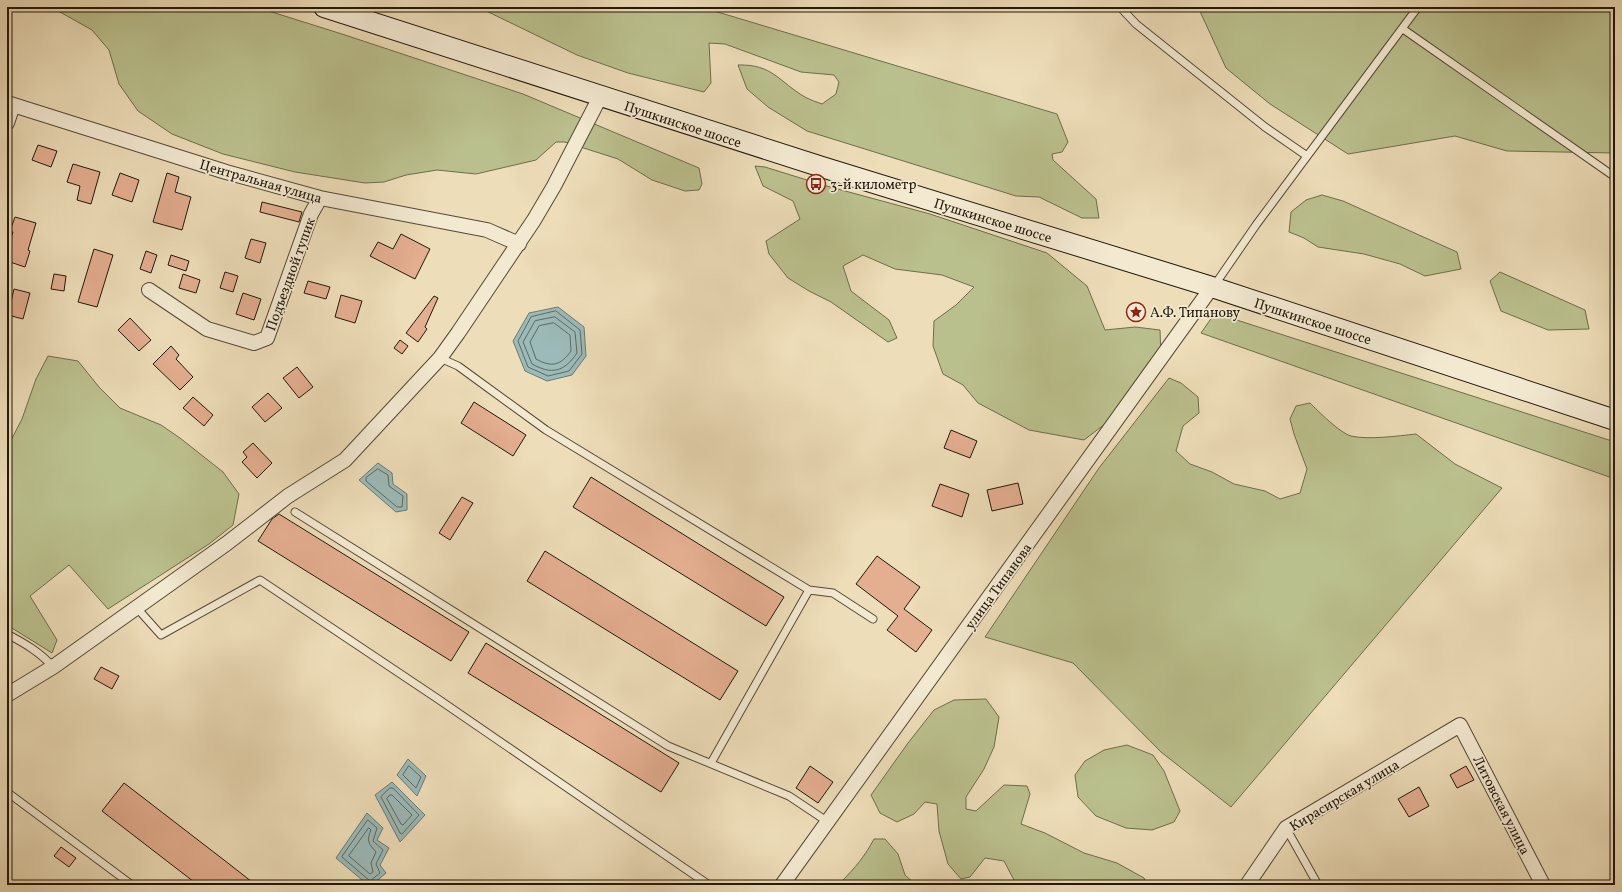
<svg xmlns="http://www.w3.org/2000/svg" width="1622" height="892" font-family="Vollkorn,serif">
	<style>
		.green { fill: #bac08d; stroke: #6e6c4c }
		.water { fill: #9cbab8; stroke: #6b7972 }
		.lines { fill: none; stroke-linecap: round; stroke-linejoin: round }
		.shore { stroke: #5f6961; stroke-width: 1 }
		.building { fill: #e4ae90; stroke: #22180a }
		.lane-casing { stroke: #554936; stroke-width: 9 }
		.street-casing { stroke: #554936; stroke-width: 16 }
		.secondary-casing { stroke: #22180a; stroke-width: 22 }
		.lane { stroke: #f3e9d1; stroke-width: 7 }
		.street { stroke: #f3e9d1; stroke-width: 14 }
		.secondary { stroke: #f3e9d1; stroke-width: 20 }
		.labels { text-anchor: middle; stroke-width: 3.5; stroke-linejoin: round; paint-order: stroke }
		.street-label { font-size: 14px; fill: #22180a; stroke: #f3e9d1 }
		.poi-label { font-size: 14px; fill: #22180a; stroke: #f3e9d1; text-anchor: start }
	</style>
	<rect width="100%" height="100%" fill="#edddb8"/>
	<filter id="stains"><feTurbulence type="fractalNoise" baseFrequency=".005" numOctaves="4"/><feColorMatrix values="0 0 0 0 .2 0 0 0 0 .09 0 0 0 0 .02 0 0 0 .5 -.17"/></filter>
	<radialGradient id="worn" r=".72"><stop offset=".6" stop-color="#630" stop-opacity="0"/><stop offset="1" stop-color="#630" stop-opacity=".3"/></radialGradient>
	<!-- green -->
	<path class="green" d="M 51,7 L 256,7 L 345,35 L 523,94 L 699,168 L 702,184 L 699,190 L 685,191 L 652,180 L 618,159 L 565,142 L 556,142 L 536,160 L 476,174 L 437,170 L 406,175 L 384,182 L 365,183 L 295,172 L 223,154 L 172,134 L 138,111 L 119,84 L 109,50 L 92,30 Z
		M 478,7 L 701,7 L 1057,114 L 1068,142 L 1062,152 L 1052,154 L 1053,160 L 1096,199 L 1099,218 L 1082,218 L 1039,197 L 1016,196 L 807,131 L 768,107 L 747,89 L 738,65 C 773,64 779,82 805,97 C 810,100 817,102 822,104 L 836,94 L 839,82 L 834,75 L 801,72 L 725,44 L 709,43 L 711,83 L 704,92 L 628,73 L 577,55 Z
		M 1198,7 L 1615,7 L 1615,153 L 1507,151 L 1455,136 L 1348,154 L 1270,104 L 1226,68 Z
		M 755,166 L 765,167 L 823,185 L 930,214 L 1047,253 L 1087,286 L 1105,330 L 1135,327 L 1160,330 L 1161,359 L 1109,421 L 1084,440 L 1029,430 L 978,403 L 963,385 L 943,374 L 933,346 L 934,321 L 956,305 L 974,287 L 942,275 L 895,269 L 863,255 L 843,266 L 851,291 L 889,320 L 897,338 L 888,342 L 831,302 L 809,291 L 788,278 L 769,254 L 766,241 L 800,219 L 793,201 L 763,186 Z
		M 1322,195 L 1343,201 L 1457,252 L 1461,269 L 1425,276 L 1400,264 L 1364,254 L 1318,247 L 1304,238 L 1289,232 L 1291,212 L 1306,200 Z
		M 1500,272 L 1585,310 L 1589,329 L 1548,330 L 1501,311 L 1490,281 Z
		M 1215,313 L 1615,442 L 1615,479 L 1201,333 Z
		M 48,356 L 78,361 L 99,387 L 120,408 L 161,425 L 180,438 L 223,472 L 239,494 L 233,525 L 209,544 L 108,609 L 69,565 L 30,596 L 57,640 L 52,653 L 7,625 L 7,448 L 22,419 L 36,379 Z
		M 1169,378 L 1181,383 L 1198,397 L 1199,413 L 1183,426 L 1176,451 L 1190,464 L 1212,472 L 1234,484 L 1265,491 L 1280,499 L 1300,493 L 1307,469 L 1294,434 L 1290,419 L 1296,406 L 1310,403 C 1318,411 1340,433 1351,436 C 1369,440 1397,436 1416,434 L 1455,464 L 1502,488 L 1231,807 L 1161,752 L 1073,663 L 985,637 L 1099,468 Z
		M 986,699 L 999,717 L 994,747 L 984,769 L 966,797 L 966,809 L 976,811 L 1004,785 L 1027,786 L 1030,794 L 1021,824 L 1045,833 L 1084,853 L 1117,863 L 1144,878 L 1147,885 L 1052,885 L 1051,883 L 1038,883 L 1037,885 L 1013,885 L 1014,880 L 1004,861 L 985,858 L 970,877 L 961,879 L 948,864 L 939,831 L 937,804 L 925,802 L 914,814 L 897,822 L 880,813 L 871,795 L 908,743 L 934,710 L 954,700 Z
		M 1127,745 L 1153,755 L 1164,771 L 1180,811 L 1174,822 L 1152,830 L 1126,828 L 1096,816 L 1078,797 L 1075,775 L 1085,761 L 1104,750 Z
		M 874,839 L 885,839 L 898,854 L 905,875 L 916,885 L 842,885 L 842,881 C 855,868 865,856 874,839 Z"/>
	<!-- water -->
	<path class="water" d="M 558,307 L 584,327 L 586,356 L 572,375 L 547,381 L 525,371 L 513,341 L 529,313 Z
		M 378,463 L 392,473 L 393,484 L 407,494 L 407,510 L 396,512 L 359,480 Z
		M 408,759 L 426,776 L 417,796 L 397,775 Z
		M 392,782 L 425,815 L 400,842 L 375,795 Z
		M 367,813 L 383,828 L 377,840 L 389,848 L 380,865 L 386,873 L 372,885 L 368,885 L 336,858 Z"/>
	<g class="lines">
		<!-- shore -->
		<path class="shore" d="M 556,311 L 580,330 L 582,354 L 569,371 L 548,376 L 528,367 L 518,341 L 531,317 Z
			M 555,317 L 575,332 L 577,353 C 564,372 552,375 532,364 L 523,342 L 535,321 Z
			M 554,323 L 570,335 L 571,351 C 561,365 552,368 536,359 L 530,342 L 539,326 Z
			M 378,469 L 388,475 L 389,486 L 403,496 L 402,507 L 397,507 L 366,481 L 366,478 Z
			M 409,766 L 421,777 L 416,788 L 403,775 Z
			M 390,788 L 393,788 L 419,815 L 402,834 L 400,833 L 381,797 Z
			M 390,795 L 392,795 L 412,815 L 403,825 L 401,824 L 387,799 Z
			M 368,820 L 377,828 L 373,841 L 383,850 L 376,864 L 380,873 L 370,881 L 342,857 Z
			M 369,828 L 371,830 C 366,841 369,844 376,852 L 371,863 L 373,872 L 370,874 L 349,856 Z"/>
	</g>
	<!-- building -->
	<path class="building" d="M 38,145 L 57,151 L 51,167 L 32,160 Z
		M 73,164 L 100,172 L 91,204 L 77,200 L 80,186 L 67,182 Z
		M 120,173 L 139,180 L 132,202 L 112,195 Z
		M 167,173 L 179,177 L 175,192 L 191,197 L 182,230 L 153,222 Z
		M 262,202 L 302,212 L 299,222 L 260,212 Z
		M 15,217 L 36,223 L 28,250 L 30,251 L 25,267 L 7,261 L 7,249 L 13,232 L 10,231 Z
		M 401,234 L 430,249 L 415,279 L 370,256 L 378,242 L 393,249 Z
		M 251,239 L 266,243 L 260,263 L 245,258 Z
		M 94,249 L 113,255 L 97,307 L 78,302 Z
		M 146,251 L 157,255 L 151,273 L 140,269 Z
		M 171,255 L 189,261 L 186,271 L 168,265 Z
		M 225,272 L 238,276 L 233,292 L 220,288 Z
		M 54,274 L 66,276 L 64,291 L 51,289 Z
		M 183,274 L 200,280 L 196,293 L 179,288 Z
		M 308,281 L 330,287 L 326,299 L 304,293 Z
		M 14,289 L 30,293 L 23,319 L 8,315 Z
		M 243,293 L 261,299 L 254,320 L 236,314 Z
		M 341,295 L 362,301 L 355,323 L 335,317 Z
		M 434,296 L 438,298 L 425,327 L 427,329 L 418,342 L 406,333 Z
		M 130,318 L 151,340 L 139,351 L 118,330 Z
		M 400,340 L 408,346 L 402,354 L 394,348 Z
		M 171,346 L 179,355 L 176,359 L 193,377 L 180,390 L 153,364 Z
		M 297,367 L 313,387 L 299,398 L 283,378 Z
		M 268,393 L 282,408 L 265,422 L 252,407 Z
		M 193,397 L 213,415 L 204,426 L 183,408 Z
		M 474,402 L 526,435 L 513,456 L 461,423 Z
		M 951,430 L 977,441 L 970,458 L 944,448 Z
		M 253,443 L 272,463 L 257,478 L 242,462 L 247,457 L 243,452 Z
		M 591,477 L 784,597 L 766,626 L 573,507 Z
		M 1018,483 L 1023,504 L 992,511 L 987,490 Z
		M 940,484 L 969,494 L 962,517 L 932,506 Z
		M 462,497 L 473,503 L 450,540 L 439,533 Z
		M 279,514 L 469,632 L 451,661 L 258,541 L 272,519 Z
		M 545,551 L 738,671 L 720,700 L 527,581 Z
		M 877,556 L 920,587 L 904,609 L 932,630 L 916,652 L 887,630 L 898,616 L 856,584 Z
		M 486,643 L 679,763 L 661,792 L 468,673 Z
		M 101,667 L 119,676 L 112,689 L 94,679 Z
		M 810,766 L 833,782 L 818,803 L 796,788 Z
		M 1466,766 L 1474,780 L 1457,788 L 1450,775 Z
		M 124,783 L 224,860 L 256,885 L 198,885 L 102,811 Z
		M 1419,787 L 1429,806 L 1409,817 L 1398,799 Z
		M 61,847 L 76,858 L 69,867 L 54,856 Z"/>
	<g class="lines">
		<!-- lane casing -->
		<g class="lane-casing">
			<path id="lane" d="M 1120,7 L 1136,24 L 1265,127 L 1307,156
				M 1403,29 L 1615,177
				M 1214,286 L 1256,225 L 1418,7
				M 440,358 L 458,366 L 546,430 L 809,590 L 833,593 L 873,619
				M 295,512 L 668,746 L 789,796 L 828,822
				M 136,607 L 161,635 L 260,580 L 438,699 L 709,885
				M 7,634 C 24,643 40,652 53,667
				M 711,763 L 809,590
				M 7,794 L 11,795 L 132,885
				M 1286,828 L 1318,885"/>
		</g>
		<!-- street casing -->
		<g class="street-casing">
			<path id="street" d="M 7,103 L 226,172 L 320,198 L 487,230 L 519,244
				M 7,123 L 13,105
				M 149,290 L 207,329 L 254,343 L 267,338 L 311,214 L 320,198
				M 7,695 L 53,667 L 226,544 L 288,496 L 345,460 L 440,358 L 458,333 L 534,220 L 554,186 L 600,97
				M 782,885 L 1212,287
				M 1247,885 L 1286,828 L 1460,725 L 1543,885"/>
		</g>
		<!-- secondary casing -->
		<g class="secondary-casing">
			<path id="secondary" d="M 324,7 L 822,167 L 1212,287 L 1615,420"/>
		</g>
		<!-- lane -->
		<use href="#lane" class="lane"/>
		<!-- street -->
		<use href="#street" class="street"/>
		<!-- secondary -->
		<use href="#secondary" class="secondary"/>
	</g>
	<!-- icons -->
	<defs>
		<g id="bus-ring" transform="scale(1)"><circle r="9.5" fill="#f3e9d1" stroke="#8f2418" stroke-width="1.5"/><path d="M-5-6H5V4H4V6H2V4H-2V6H-4V4H-5ZM-3.5-4V0h7V-4ZM-3.5 1.2v1.5H-2V1.2ZM2 1.2v1.5H3.5V1.2Z" fill="#8f2418"/></g>
		<g id="sight-ring" transform="scale(1)"><circle r="9.5" fill="#f3e9d1" stroke="#8f2418" stroke-width="1.5"/><path d="M0-6L1.8-2.2L6-1.7L2.9 1.2L3.7 5.4L0 3.3L-3.7 5.4L-2.9 1.2L-6-1.7L-1.8-2.2Z" fill="#8f2418"/></g>
	</defs>
	<g fill-rule="evenodd">
		<use href="#bus-ring" x="816" y="184"/>
		<use href="#sight-ring" x="1136" y="312"/>
	</g>
	<g class="labels">
		<!-- street labels -->
		<g class="street-label">
			<text transform="translate(683 124) rotate(18)" y="5">Пушкинское шоссе</text>
			<text transform="translate(261 181) rotate(16)" y="5">Центральная улица</text>
			<text transform="translate(993 220) rotate(17)" y="5">Пушкинское шоссе</text>
			<text transform="translate(290 274) rotate(-70)" y="5">Подъездной тупик</text>
			<text transform="translate(1313 321) rotate(18)" y="5">Пушкинское шоссе</text>
			<text transform="translate(998 586) rotate(-54)" y="5">улица Типанова</text>
			<text transform="translate(1344 795) rotate(-31)" y="5">Кирасирская улица</text>
			<text transform="translate(1502 805) rotate(63)" y="5">Литовская улица</text>
		</g>
		<!-- poi labels -->
		<g class="poi-label">
			<text x="830" y="189">3-й километр</text>
			<text x="1150" y="317">А.Ф. Типанову</text>
		</g>
	</g>
	<!-- margin -->
	<rect width="1622" height="892" fill="none" stroke="#edddb8" stroke-width="24"/>
	<rect x="8" y="8" width="1606" height="876" fill="none" stroke="#22180a" stroke-width="2"/>
	<rect x="12" y="12" width="1598" height="868" fill="none" stroke="#22180a"/>
	<rect width="100%" height="100%" filter="url(#stains)"/>
	<rect width="100%" height="100%" fill="url(#worn)"/>
</svg>
